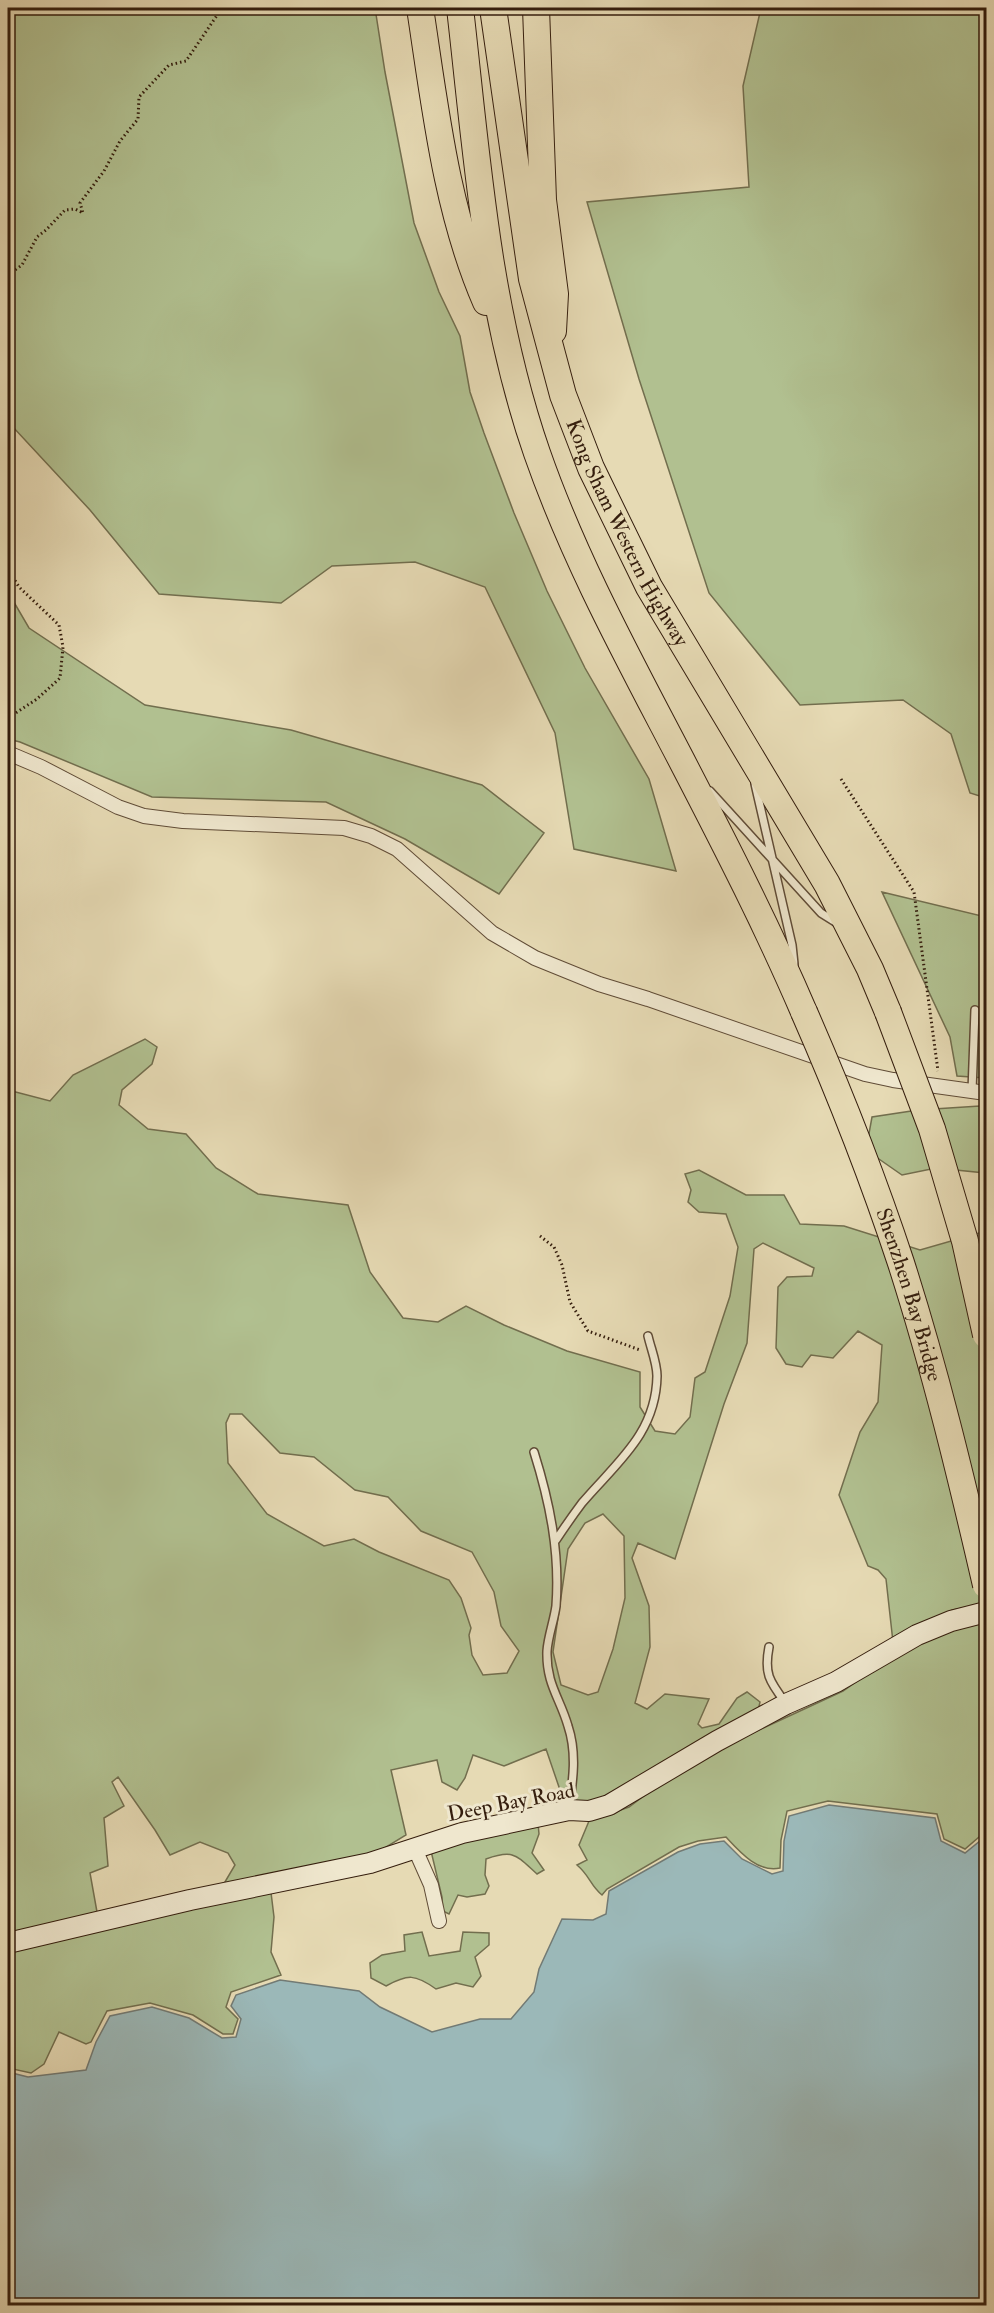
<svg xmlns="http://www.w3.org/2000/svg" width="994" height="2313" font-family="'IM FELL Double Pica',serif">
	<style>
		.green { fill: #b1c090; stroke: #726e4e; stroke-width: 1.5; fill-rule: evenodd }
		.water { fill: #9bb8b8; stroke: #727a74; stroke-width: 1.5 }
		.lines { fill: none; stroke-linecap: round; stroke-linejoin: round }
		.lane-casing { stroke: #604c37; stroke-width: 10 }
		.street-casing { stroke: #604c37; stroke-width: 16 }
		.secondary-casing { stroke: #341d0d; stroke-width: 22 }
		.highway-casing { stroke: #341d0d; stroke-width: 28 }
		.path { stroke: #341d0d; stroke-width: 3; stroke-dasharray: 1.5 3; stroke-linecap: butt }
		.lane { stroke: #efe7ce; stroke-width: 7 }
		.street { stroke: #efe7ce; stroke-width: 14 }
		.secondary { stroke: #efe7ce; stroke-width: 20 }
		.highway { stroke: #e6dab4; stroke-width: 26 }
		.highway-bridge-casing { stroke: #341d0d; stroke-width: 28; stroke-linecap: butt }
		.highway-bridge { stroke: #e6dab4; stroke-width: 26 }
		.labels { text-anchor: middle; stroke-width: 6; stroke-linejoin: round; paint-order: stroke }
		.street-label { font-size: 21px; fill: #341d0d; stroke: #efe7ce }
	</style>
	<rect width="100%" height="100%" fill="#e6dab4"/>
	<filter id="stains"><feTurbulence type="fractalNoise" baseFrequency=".00333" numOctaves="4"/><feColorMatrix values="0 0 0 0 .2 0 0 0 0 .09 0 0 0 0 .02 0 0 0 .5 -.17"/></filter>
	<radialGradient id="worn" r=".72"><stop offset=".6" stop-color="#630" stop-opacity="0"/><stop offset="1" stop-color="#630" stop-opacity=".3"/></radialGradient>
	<!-- green -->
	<path class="green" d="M 8,8 L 375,8 L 385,72 L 414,223 L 439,292 L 460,336 L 470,392 L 484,433 L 514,513 L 547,591 L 585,668 L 649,779 L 676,871 L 574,849 L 555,733 L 485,587 L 415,562 L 332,566 L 281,603 L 159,594 L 90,510 L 13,427 L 8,428 Z
		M 761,8 L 986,8 L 986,798 L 970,793 L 951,734 L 903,700 L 800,705 L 709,593 L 639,379 L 587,202 L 749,187 L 743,86 Z
		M 8,592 L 29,628 L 145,705 L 291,730 L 482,785 L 544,833 L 499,894 L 405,839 L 326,802 L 152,797 L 20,742 L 8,739 Z
		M 882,892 L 986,917 L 986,1078 L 957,1076 L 950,1037 Z
		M 145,1039 L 157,1047 L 152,1064 L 122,1090 L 119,1105 L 148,1129 L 186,1134 L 216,1168 L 258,1194 L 348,1205 L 370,1272 L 403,1318 L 438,1322 L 466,1306 L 504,1325 L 567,1351 L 640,1372 L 640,1407 L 655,1431 L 675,1434 L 690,1417 L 695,1378 L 705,1372 L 730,1296 L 738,1247 L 726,1214 L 699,1212 L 688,1202 L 691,1190 L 685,1174 L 699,1170 L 746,1195 L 784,1195 L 800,1224 L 844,1226 L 920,1250 L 986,1231 L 986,1604 L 952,1610 L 893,1642 L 886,1579 L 878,1570 L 868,1566 L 839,1495 L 860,1432 L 878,1402 L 882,1345 L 858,1331 L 833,1358 L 811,1355 L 802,1367 L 786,1364 L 776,1348 L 778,1287 L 787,1277 L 812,1276 L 814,1268 L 763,1243 L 754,1249 L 747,1343 L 724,1404 L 675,1559 L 638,1543 L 632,1558 L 649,1606 L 650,1647 L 635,1703 L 647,1709 L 665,1694 L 709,1699 L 698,1724 L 702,1728 L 719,1724 L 737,1698 L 747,1692 L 760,1702 L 758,1711 L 643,1779 L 589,1803 L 543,1808 L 540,1802 L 560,1790 L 546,1749 L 504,1766 L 473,1755 L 465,1778 L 457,1790 L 442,1782 L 437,1760 L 391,1770 L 406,1835 L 383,1849 L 350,1859 L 269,1876 L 274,1917 L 271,1952 L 281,1975 L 231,1992 L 226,2007 L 238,2019 L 233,2034 L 223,2034 L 193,2015 L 150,2003 L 107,2011 L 91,2042 L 86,2044 L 59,2032 L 44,2064 L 31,2073 L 8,2068 L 8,1090 L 50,1101 L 73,1075 ZM 230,1414 L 242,1414 L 280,1453 L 314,1457 L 355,1490 L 388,1497 L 421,1531 L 472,1552 L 494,1592 L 501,1626 L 519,1651 L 507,1673 L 483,1675 L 472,1655 L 469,1635 L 471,1628 L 461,1598 L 449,1580 L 379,1552 L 354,1539 L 324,1546 L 267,1514 L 228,1463 L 226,1423 ZM 603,1514 L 624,1536 L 625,1598 L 613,1649 L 598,1692 L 588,1695 L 561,1685 L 553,1652 L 568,1549 L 585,1523 ZM 118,1777 L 155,1830 L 170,1855 L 200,1842 L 228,1853 L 235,1865 L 222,1887 L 97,1912 L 90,1873 L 108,1866 L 104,1818 L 124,1806 L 112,1782 Z
		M 980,1106 L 986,1107 L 986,1182 L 985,1173 L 936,1168 L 902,1175 L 866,1150 L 872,1117 L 918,1110 Z
		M 986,1618 L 986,1831 L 965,1849 L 944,1839 L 937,1814 L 828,1801 L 787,1811 L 781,1840 L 780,1868 C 758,1873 740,1852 726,1837 L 698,1841 L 679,1847 L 607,1889 L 602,1895 C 590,1885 590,1876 577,1865 L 587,1860 L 579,1845 L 589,1821 L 629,1807 L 657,1786 L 729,1744 L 843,1691 L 880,1665 L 918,1643 Z
		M 538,1823 L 539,1834 L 532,1853 L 544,1870 L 537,1874 C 516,1855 514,1849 486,1859 L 485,1875 L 489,1886 L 485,1894 L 467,1897 L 458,1895 L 449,1914 L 443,1911 L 442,1897 L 431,1851 Z
		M 422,1932 L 429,1956 L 460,1951 L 463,1932 L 489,1933 L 489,1945 L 475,1957 L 481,1976 L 473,1987 L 456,1983 L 436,1989 C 415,1974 408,1974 386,1986 L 371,1978 L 370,1963 L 382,1955 L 405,1951 L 404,1935 Z"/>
	<!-- water -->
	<path class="water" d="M 829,1805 L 935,1818 L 941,1841 L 965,1853 L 986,1836 L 986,2305 L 8,2305 L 8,2072 L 28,2077 L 86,2070 L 96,2042 L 110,2016 L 152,2007 L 189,2018 L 222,2038 L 236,2037 L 241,2019 L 231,2006 L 236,1995 L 280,1980 L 359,1991 L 380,2007 L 432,2032 L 480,2019 L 511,2019 L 534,1992 L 539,1969 L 562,1919 L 593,1920 L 606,1914 L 609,1891 L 678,1852 L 700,1844 L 724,1841 L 742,1859 L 772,1874 L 783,1871 L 784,1841 L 789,1816 Z"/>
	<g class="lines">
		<!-- lane casing -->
		<g class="lane-casing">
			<path id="lane" d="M 755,784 L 792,945 L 794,964
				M 710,791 L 821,913 L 837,923
				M 972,1091 L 975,1010
				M 534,1452 C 550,1503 560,1553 556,1606 C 554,1621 548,1636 547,1651 C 546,1684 560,1698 568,1726 C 577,1753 573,1780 569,1808
				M 556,1540 C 564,1528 573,1515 582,1503 C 616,1463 656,1434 657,1376 C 657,1363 651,1349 648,1336
				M 769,1647 C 764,1673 769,1681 785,1702"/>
		</g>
		<!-- street casing -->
		<g class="street-casing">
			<path id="street" d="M 8,753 L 41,767 L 118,807 L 144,816 L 183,821 L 344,828 L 371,836 L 397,849 L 492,933 L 535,958 L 599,984 L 648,999 L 865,1074 L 893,1080 L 986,1093
				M 415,1849 L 431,1885 L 439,1921"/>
		</g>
		<!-- secondary casing -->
		<g class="secondary-casing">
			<path id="secondary" d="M 8,1943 L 190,1900 L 370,1863 L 462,1833 L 569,1810 L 589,1811 L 609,1805 L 717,1741 L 786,1704 L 836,1682 L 917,1635 L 951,1621 L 986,1612"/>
		</g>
		<!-- highway casing -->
		<g class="highway-casing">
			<g id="highway">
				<path d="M 420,8 C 435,106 446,210 486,302"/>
				<path d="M 460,8 C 477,157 487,309 537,453 C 575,562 631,663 684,765 C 726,846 768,928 804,1012"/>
				<path id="s1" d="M 493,8 L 532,279 L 563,395 L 591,468 L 649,587 L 827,884 L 870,969 L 888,1012"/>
				<path d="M 536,8 L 543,200 L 555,294 L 553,331"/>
			</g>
		</g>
		<!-- path -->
		<path class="path" d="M 8,275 L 22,265 L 37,237 L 46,230 L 65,210 L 75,209 L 83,213 L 80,203 L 104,171 L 120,141 L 138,119 L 139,97 L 169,65 L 186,61 L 222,8
			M 8,569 L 19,587 L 59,625 L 63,647 L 60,678 L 37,699 L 8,718
			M 841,779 L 914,892 L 938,1071
			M 540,1236 L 554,1247 L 562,1265 L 570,1302 L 588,1331 L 640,1350"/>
		<!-- lane -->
		<use href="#lane" class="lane"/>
		<!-- street -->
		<use href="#street" class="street"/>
		<!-- secondary -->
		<use href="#secondary" class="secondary"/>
		<!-- highway -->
		<use href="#highway" class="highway"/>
		<!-- highway-bridge casing -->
		<g class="highway-bridge-casing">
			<g id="highway-bridge">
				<path id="s2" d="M 804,1012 C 840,1094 873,1178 901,1263 C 935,1369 961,1477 986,1585"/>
				<path d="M 888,1012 L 932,1129 L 965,1241 L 986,1335"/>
			</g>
		</g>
		<!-- highway-bridge -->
		<use href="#highway-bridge" class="highway-bridge"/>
	</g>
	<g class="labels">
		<!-- street labels -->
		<g class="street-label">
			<text dy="7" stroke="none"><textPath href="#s1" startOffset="546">Kong Sham Western Highway</textPath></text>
			<text dy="7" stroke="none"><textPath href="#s2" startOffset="302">Shenzhen Bay Bridge</textPath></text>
			<text transform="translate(511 1802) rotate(-11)" y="7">Deep Bay Road</text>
		</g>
	</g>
	<!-- margin -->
	<rect width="994" height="2313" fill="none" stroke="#e6dab4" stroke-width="30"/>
	<rect x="9" y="9" width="976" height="2295" fill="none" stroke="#341d0d" stroke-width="3"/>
	<rect x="15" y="15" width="964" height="2283" fill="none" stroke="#341d0d" stroke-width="1.5"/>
	<rect width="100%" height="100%" filter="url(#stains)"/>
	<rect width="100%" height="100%" fill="url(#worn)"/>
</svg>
